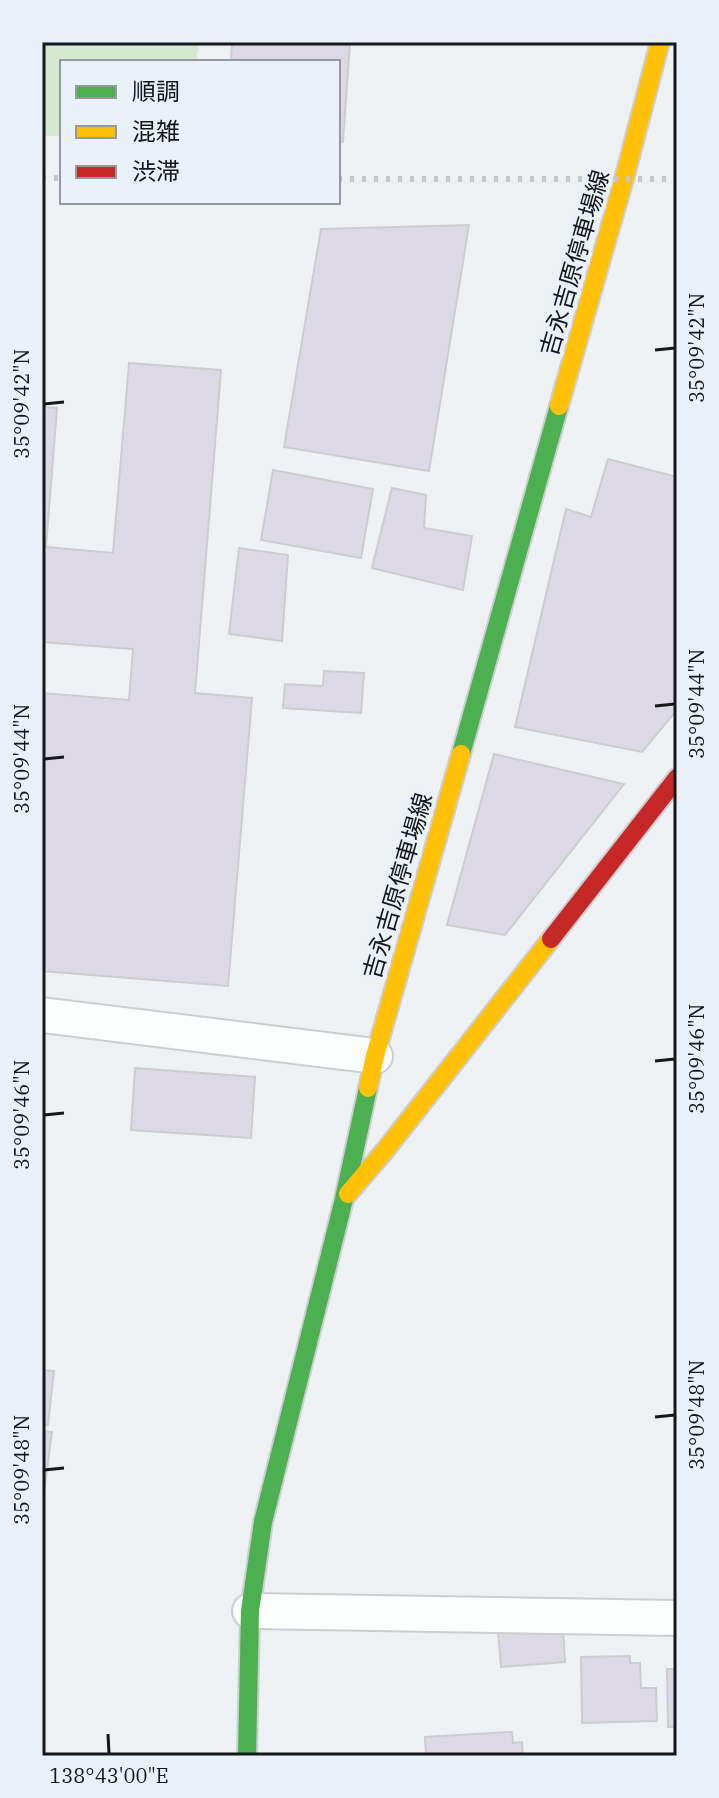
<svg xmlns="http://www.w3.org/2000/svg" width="719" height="1798" font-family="'IBM Plex Serif','Noto Sans JP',serif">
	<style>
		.green { fill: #d4e9cf }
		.building { fill: #ddd9e4; stroke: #cbccce; stroke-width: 2 }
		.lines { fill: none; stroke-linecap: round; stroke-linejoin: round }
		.street-casing { stroke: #cbced0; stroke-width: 38 }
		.fast-casing { stroke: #cbced0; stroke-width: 22 }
		.slow-casing { stroke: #cbced0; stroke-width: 22 }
		.jam-casing { stroke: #cbced0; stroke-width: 22 }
		.street { stroke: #fcfdfd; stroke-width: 34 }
		.fast { stroke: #4caf50; stroke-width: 18 }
		.slow { stroke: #ffc107; stroke-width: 18 }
		.jam { stroke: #c62828; stroke-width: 18 }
		.rail { stroke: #c5c6c7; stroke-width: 6; stroke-dasharray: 4 8; stroke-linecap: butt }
		.ticks { fill: none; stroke: #15171a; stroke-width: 3 }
		.labels { text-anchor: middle; stroke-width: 8; stroke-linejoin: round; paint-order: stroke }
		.street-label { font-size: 24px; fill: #15171a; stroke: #eaf0f8 }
		.neatline { fill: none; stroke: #15171a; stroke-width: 3 }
		.ticks-label { font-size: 20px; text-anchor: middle; fill: #15171a }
	</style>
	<rect width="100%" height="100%" fill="#eef1f4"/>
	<!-- green -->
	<path class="green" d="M 42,42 L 199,42 L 196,62 L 62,62 L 62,136 L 42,136 Z"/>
	<!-- building -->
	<path class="building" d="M 232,42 L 350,42 L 343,142 L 338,141 L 338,62 L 231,62 Z
		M 469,225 L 429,471 L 284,447 L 321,229 Z
		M 129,363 L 221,370 L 195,693 L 252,698 L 228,986 L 42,971 L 42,693 L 129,700 L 133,649 L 42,642 L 42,407 L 57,408 L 46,547 L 113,553 Z
		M 608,459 L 677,477 L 677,710 L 642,752 L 515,727 L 566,509 L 591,517 Z
		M 273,470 L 373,489 L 361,558 L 261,540 Z
		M 392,488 L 426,495 L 424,528 L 472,536 L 463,590 L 372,568 Z
		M 239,548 L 288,555 L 282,641 L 229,634 Z
		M 324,671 L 364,673 L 361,713 L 283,708 L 285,684 L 323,686 Z
		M 494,754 L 624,784 L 505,935 L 447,925 Z
		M 135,1068 L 255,1077 L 251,1138 L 131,1130 Z
		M 42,1370 L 54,1371 L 48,1425 L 42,1425 Z
		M 42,1431 L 52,1432 L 42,1508 Z
		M 563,1627 L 565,1662 L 501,1667 L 498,1631 Z
		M 630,1656 L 630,1663 L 640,1663 L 641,1688 L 656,1688 L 657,1721 L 582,1723 L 581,1657 Z
		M 667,1669 L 677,1669 L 677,1727 L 668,1727 Z
		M 512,1732 L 513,1743 L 522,1742 L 523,1756 L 426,1756 L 425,1737 Z"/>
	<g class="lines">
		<!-- street casing -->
		<g class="street-casing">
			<path id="street" d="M 42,1015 L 375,1056
				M 250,1611 L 677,1618"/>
		</g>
		<!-- fast casing -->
		<g class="fast-casing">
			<path id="fast" d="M 461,754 L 559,406
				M 247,1756 L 250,1611 L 263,1522 L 344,1199 L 368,1088"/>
		</g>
		<!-- slow casing -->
		<g class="slow-casing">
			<path id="slow" d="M 559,406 L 624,179 L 660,42
				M 368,1088 L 375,1056 L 461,754
				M 348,1194 L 387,1148 L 551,939"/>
		</g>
		<!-- jam casing -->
		<g class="jam-casing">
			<path id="jam" d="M 551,939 L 677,778"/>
		</g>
		<!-- street -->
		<use href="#street" class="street"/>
		<!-- fast -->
		<use href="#fast" class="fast"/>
		<!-- slow -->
		<use href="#slow" class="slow"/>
		<!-- jam -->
		<use href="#jam" class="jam"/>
		<!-- rail -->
		<path class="rail" d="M 42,178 L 62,178
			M 338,179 L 677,179"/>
	</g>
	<!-- ticks -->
	<path class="ticks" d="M 655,350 L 675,348M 44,404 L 64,402M 655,706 L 675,704M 44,759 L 64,757M 655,1061 L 675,1059M 44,1115 L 64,1113M 655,1417 L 675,1415M 44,1470 L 64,1468M 108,1734 L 109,1754"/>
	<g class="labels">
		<!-- street labels -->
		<g class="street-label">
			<text transform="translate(575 263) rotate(-74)" y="8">吉永吉原停車場線</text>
			<text transform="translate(398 886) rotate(-74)" y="8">吉永吉原停車場線</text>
		</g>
	</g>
	<!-- border -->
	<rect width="719" height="1798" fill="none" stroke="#eaf0f8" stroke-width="88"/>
	<!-- legend -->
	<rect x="60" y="60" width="280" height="144" fill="#eaf0f8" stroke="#95999f" stroke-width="2"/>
	<rect x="76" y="86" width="40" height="12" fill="#4caf50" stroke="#95999f" stroke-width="2"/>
	<text x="132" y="100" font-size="24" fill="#15171a">順調</text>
	<rect x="76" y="126" width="40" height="12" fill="#ffc107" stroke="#95999f" stroke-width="2"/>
	<text x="132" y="140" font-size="24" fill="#15171a">混雑</text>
	<rect x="76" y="166" width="40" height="12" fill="#c62828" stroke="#95999f" stroke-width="2"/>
	<text x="132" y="180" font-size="24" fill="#15171a">渋滞</text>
	<rect x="44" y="44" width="631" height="1710" class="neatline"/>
	<g class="ticks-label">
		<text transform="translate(697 348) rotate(-90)" y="7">35°09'42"N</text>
		<text transform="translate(22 404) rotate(-90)" y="7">35°09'42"N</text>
		<text transform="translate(697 704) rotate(-90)" y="7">35°09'44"N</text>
		<text transform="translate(22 759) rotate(-90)" y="7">35°09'44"N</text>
		<text transform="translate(697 1059) rotate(-90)" y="7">35°09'46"N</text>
		<text transform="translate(22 1115) rotate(-90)" y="7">35°09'46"N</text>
		<text transform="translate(697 1415) rotate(-90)" y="7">35°09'48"N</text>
		<text transform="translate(22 1470) rotate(-90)" y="7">35°09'48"N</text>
		<text x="109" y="1783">138°43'00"E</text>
	</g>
</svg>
